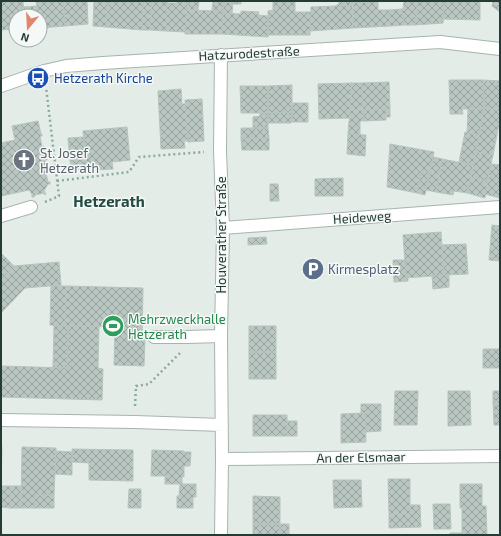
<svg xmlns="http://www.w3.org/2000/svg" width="501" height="536" font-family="'Exo 2',sans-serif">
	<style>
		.building { fill: url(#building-cross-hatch); stroke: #b7c4be }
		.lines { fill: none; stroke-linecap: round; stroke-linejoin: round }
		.minor-casing { stroke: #a7b3af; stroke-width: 14 }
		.path { stroke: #88ab9f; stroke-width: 2.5; stroke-dasharray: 2 3; stroke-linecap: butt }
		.minor { stroke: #fff; stroke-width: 12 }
		.labels { text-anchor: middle; stroke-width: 3; stroke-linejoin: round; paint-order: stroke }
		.street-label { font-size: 13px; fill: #253b35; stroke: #f4f8f6 }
		.transit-label { font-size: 13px; fill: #164399; stroke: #f4f8f6; text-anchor: start }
		.worship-label { font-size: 13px; fill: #5b616d; stroke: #f4f8f6; text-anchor: start }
		.service-label { font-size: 13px; fill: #4e5e75; stroke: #f4f8f6; text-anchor: start }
		.leisure-label { font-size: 13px; fill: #27864d; stroke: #f4f8f6; text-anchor: start }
		.quarter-label { font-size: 15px; font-weight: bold; fill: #244b40; stroke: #f4f8f6 }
	</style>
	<defs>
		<pattern id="building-cross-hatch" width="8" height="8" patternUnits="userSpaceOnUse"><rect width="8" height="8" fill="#b9c6c1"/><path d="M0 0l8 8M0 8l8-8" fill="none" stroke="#96a29e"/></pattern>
	</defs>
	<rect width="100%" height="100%" fill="#e4ece8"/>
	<!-- building -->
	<path class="building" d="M 1,1 L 23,1 L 24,16 L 16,16 L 16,29 L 1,30 Z
		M 40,1 L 63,1 L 65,26 L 40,28 L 40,16 L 24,16 L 24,7 L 37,6 L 36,2 Z
		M 63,1 L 87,1 L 88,24 L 65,26 Z
		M 94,1 L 108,1 L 106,27 L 93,26 Z
		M 108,1 L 131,2 L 131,1 L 141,1 L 141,3 L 143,3 L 142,30 L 106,27 Z
		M 141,1 L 152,1 L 150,30 L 142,30 L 143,3 L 141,3 Z
		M 152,1 L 167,1 L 166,31 L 150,30 Z
		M 177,1 L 188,1 L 185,32 L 166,31 L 167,2 L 169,3 L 177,3 Z
		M 188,1 L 199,1 L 198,10 L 187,10 Z
		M 213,1 L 224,1 L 223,11 L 212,11 Z
		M 224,1 L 241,1 L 241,4 L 233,4 L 233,2 L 224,2 Z
		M 273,1 L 295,1 L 295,12 L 311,12 L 310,35 L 268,35 L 268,11 L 273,10 Z
		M 339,1 L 353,1 L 352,5 L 341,6 L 339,3 Z
		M 353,1 L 378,1 L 353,3 Z
		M 378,1 L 378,10 L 389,10 L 390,26 L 353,28 L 353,3 Z
		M 404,1 L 418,1 L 415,25 L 404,25 L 402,9 L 403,9 Z
		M 418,1 L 444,1 L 443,23 L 415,25 Z
		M 444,1 L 480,1 L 480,20 L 443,19 Z
		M 493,1 L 500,1 L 500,12 L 492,6 Z
		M 224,2 L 233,2 L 232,14 L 223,13 Z
		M 339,3 L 341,6 L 352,5 L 353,28 L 310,31 L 311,7 L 336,6 Z
		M 402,9 L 404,25 L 390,26 L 389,10 Z
		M 187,10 L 223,11 L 222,34 L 185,34 Z
		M 241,11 L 259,12 L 258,15 L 268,16 L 268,37 L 222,34 L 223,13 L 241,14 Z
		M 449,80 L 483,80 L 484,109 L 462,109 L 463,114 L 450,114 Z
		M 483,80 L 500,81 L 500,111 L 484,107 Z
		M 389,82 L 390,109 L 363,110 L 362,83 Z
		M 352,83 L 349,118 L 319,119 L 318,84 Z
		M 352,83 L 362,83 L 363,110 L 350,110 Z
		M 292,85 L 292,112 L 268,113 L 268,86 Z
		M 240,86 L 268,86 L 268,113 L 241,113 Z
		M 181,89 L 182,104 L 185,104 L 188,141 L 184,141 L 185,148 L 161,149 L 158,91 Z
		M 202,99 L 204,141 L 188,142 L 185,100 Z
		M 292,103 L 308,103 L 308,122 L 292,122 Z
		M 484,107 L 500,111 L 500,119 L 493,155 L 476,152 Z
		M 386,109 L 390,109 L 390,117 L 387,117 Z
		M 386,109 L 386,120 L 364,121 L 363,110 Z
		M 468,109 L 484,109 L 479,135 L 467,133 Z
		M 350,110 L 363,110 L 364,121 L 360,121 L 360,135 L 348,134 Z
		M 292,112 L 291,123 L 268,123 L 268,113 Z
		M 260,113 L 268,113 L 268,128 L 253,128 L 253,117 L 260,116 Z
		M 38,121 L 41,134 L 42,134 L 42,136 L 40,136 L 42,147 L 44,146 L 45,148 L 43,148 L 45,159 L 47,159 L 47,160 L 45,160 L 47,171 L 49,171 L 49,172 L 46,173 L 48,182 L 50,182 L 50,184 L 48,184 L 44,191 L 46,194 L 45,195 L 44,193 L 35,195 L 34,197 L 32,197 L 32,194 L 29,190 L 1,196 L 1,143 L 15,140 L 12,126 Z
		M 127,127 L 130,160 L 112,162 L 113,169 L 96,170 L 96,163 L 86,164 L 83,131 Z
		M 241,128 L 268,128 L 269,138 L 241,139 Z
		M 465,132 L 479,135 L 473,165 L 459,162 Z
		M 348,134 L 366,135 L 365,156 L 347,154 Z
		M 84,137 L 86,159 L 70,160 L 68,138 Z
		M 269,138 L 269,150 L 242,150 L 241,139 Z
		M 390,144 L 434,152 L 430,172 L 421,171 L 417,193 L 387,187 Z
		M 476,152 L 493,155 L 487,181 L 471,177 Z
		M 433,157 L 442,159 L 436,192 L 426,190 Z
		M 86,159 L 87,169 L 71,170 L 70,160 Z
		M 442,159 L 473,165 L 467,193 L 454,191 L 453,195 L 436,192 Z
		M 491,164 L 500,165 L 500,198 L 485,194 Z
		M 421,171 L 430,172 L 425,195 L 417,193 Z
		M 471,177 L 487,181 L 485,198 L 467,193 Z
		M 343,178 L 343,196 L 315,196 L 315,179 Z
		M 270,184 L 278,184 L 279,201 L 270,201 Z
		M 492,225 L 500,226 L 500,261 L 489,260 Z
		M 441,232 L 444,275 L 406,278 L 403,235 Z
		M 266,237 L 267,244 L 248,245 L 248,238 Z
		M 466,244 L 468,274 L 444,275 L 442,245 Z
		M 1,253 L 14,266 L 1,280 Z
		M 393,260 L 405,260 L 406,278 L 408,278 L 408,281 L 394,282 Z
		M 59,262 L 61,285 L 25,288 L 1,313 L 1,280 L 14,266 Z
		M 444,275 L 449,275 L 449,287 L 433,289 L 432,276 Z
		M 51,286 L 66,286 L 65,326 L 50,325 Z
		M 66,286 L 143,288 L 142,338 L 145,338 L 144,366 L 114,365 L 115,327 L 65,326 Z
		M 54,325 L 68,326 L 67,368 L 53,367 Z
		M 68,326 L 99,326 L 98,368 L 103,369 L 102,400 L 1,397 L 1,366 L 67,368 Z
		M 249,326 L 276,326 L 276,352 L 249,352 Z
		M 483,349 L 500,349 L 500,368 L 483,368 Z
		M 249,352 L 276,352 L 276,379 L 249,379 Z
		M 395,391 L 418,391 L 417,425 L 394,425 Z
		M 448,391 L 470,391 L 471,425 L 448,426 Z
		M 493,391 L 500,391 L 500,401 L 493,401 Z
		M 493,401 L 500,401 L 500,425 L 494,425 Z
		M 361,404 L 381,404 L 381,431 L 366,432 L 365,413 L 361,413 Z
		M 365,413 L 366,442 L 341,443 L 341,414 Z
		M 253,415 L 287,415 L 287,436 L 253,436 Z
		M 287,421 L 297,421 L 297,436 L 287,436 Z
		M 1,447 L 2,447 L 1,481 Z
		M 22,447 L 56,448 L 54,495 L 35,495 L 34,508 L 21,508 Z
		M 72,449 L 133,450 L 133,481 L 89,480 L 89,463 L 72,462 Z
		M 152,450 L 184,451 L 184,452 L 191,452 L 190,466 L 184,466 L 184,477 L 182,476 L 182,484 L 165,484 L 165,476 L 151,476 Z
		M 56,451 L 72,452 L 72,475 L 55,474 Z
		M 388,479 L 410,479 L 410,514 L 389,514 Z
		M 333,480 L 361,480 L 362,507 L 334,508 Z
		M 180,484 L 196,484 L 196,497 L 193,497 L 193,508 L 177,508 L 177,496 L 179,496 Z
		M 460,484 L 482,484 L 482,506 L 486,506 L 487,535 L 450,535 L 450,533 L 462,533 L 462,508 L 460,508 Z
		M 1,486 L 11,486 L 10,508 L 1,507 Z
		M 11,486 L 21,486 L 21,508 L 10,508 Z
		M 129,489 L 141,489 L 141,508 L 128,508 Z
		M 35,495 L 54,495 L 54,508 L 34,508 Z
		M 253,496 L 280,497 L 280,524 L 253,524 Z
		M 433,504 L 450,504 L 451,529 L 434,529 Z
		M 410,505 L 420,505 L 421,527 L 389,528 L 389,514 L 410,514 Z
		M 253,524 L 280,524 L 280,535 L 253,535 Z
		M 280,524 L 289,524 L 289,535 L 280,535 Z"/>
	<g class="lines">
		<!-- minor casing -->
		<g class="minor-casing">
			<path id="minor" d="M 221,55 L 220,151 L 223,228 L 221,336 L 222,459 L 221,535
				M 1,86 L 44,71 L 66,66 L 103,63 L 440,42 L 500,49
				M 1,216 L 31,207
				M 223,228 L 500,207
				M 154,337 L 187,337 L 221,336
				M 1,420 L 135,422 L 222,425
				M 222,459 L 500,456"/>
		</g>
		<!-- path -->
		<path class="path" d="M 57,181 L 129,172 L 139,157 L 204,152
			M 45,202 L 59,196 L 46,87
			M 135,406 L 136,386 L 149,384 L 180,353"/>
		<!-- minor -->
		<use href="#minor" class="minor"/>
	</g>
	<!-- icons -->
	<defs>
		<g id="bus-disc" transform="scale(1.15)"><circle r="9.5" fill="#1a4fb4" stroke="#f4f8f6"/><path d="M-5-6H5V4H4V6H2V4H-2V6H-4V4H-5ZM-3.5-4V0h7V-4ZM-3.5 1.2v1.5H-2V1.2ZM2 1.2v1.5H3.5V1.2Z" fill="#fff"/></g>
		<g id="church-disc" transform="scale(1.15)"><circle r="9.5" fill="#6b7280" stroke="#f4f8f6"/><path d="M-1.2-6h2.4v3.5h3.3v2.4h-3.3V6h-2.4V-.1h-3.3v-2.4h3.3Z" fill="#fff"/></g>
		<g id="parking-disc" transform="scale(1.15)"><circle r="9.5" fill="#5c6f8a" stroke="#f4f8f6"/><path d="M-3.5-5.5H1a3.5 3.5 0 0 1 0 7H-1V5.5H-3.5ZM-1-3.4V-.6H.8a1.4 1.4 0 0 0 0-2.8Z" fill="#fff"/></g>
		<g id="stadium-disc" transform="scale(1.15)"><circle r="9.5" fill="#2e9e5b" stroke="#f4f8f6"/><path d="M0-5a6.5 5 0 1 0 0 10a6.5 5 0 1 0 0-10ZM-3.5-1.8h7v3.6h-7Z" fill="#fff"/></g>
	</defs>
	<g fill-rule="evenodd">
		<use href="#bus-disc" x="38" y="78"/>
		<use href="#church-disc" x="24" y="160"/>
		<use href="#parking-disc" x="313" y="269"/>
		<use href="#stadium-disc" x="113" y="326"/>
	</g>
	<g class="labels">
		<!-- street labels -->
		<g class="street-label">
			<text transform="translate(249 53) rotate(-3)" y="5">Hatzurodestraße</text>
			<text transform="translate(362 217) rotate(-4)" y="5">Heideweg</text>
			<text transform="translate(221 235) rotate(-90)" y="5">Houverather Straße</text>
			<text transform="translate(361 457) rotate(-1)" y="5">An der Elsmaar</text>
		</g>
		<!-- transit labels -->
		<g class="transit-label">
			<text x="54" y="83">Hetzerath Kirche</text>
		</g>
		<!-- worship labels -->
		<g class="worship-label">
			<text x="40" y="158">St. Josef<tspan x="40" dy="15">Hetzerath</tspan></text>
		</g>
		<!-- service labels -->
		<g class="service-label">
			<text x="328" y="274">Kirmesplatz</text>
		</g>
		<!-- leisure labels -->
		<g class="leisure-label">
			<text x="128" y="324">Mehrzweckhalle<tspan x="128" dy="15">Hetzerath</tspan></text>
		</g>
		<!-- quarter labels -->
		<g class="quarter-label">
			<text x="109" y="207">Hetzerath</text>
		</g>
	</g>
	<!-- border -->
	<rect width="501" height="536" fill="none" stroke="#253b35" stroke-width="4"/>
	<!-- north arrow -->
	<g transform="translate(28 28) rotate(198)"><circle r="19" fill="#f4f8f6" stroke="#a1aca9"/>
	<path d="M0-3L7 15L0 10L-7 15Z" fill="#e1866c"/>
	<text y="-6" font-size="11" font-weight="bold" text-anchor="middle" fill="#253b35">N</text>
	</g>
</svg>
